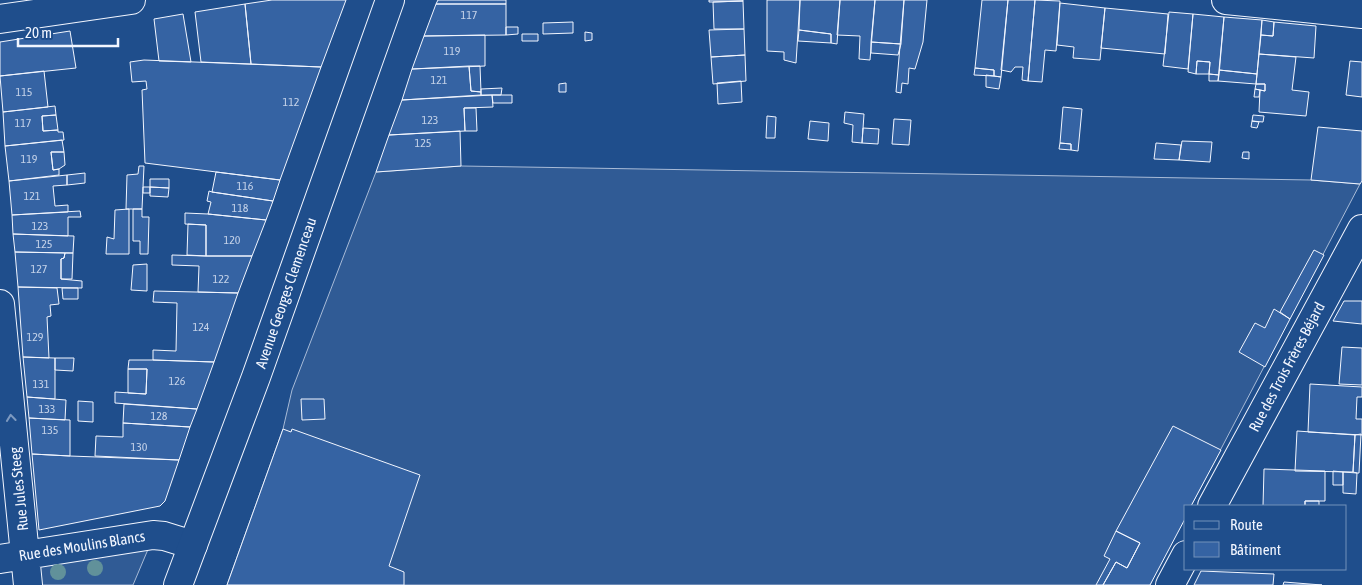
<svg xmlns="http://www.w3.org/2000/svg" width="1362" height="585" font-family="'Asap Condensed',sans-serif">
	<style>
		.built { fill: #305b95; stroke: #a8bbd7 }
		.building { fill: #3563a3; stroke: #f2f6ff }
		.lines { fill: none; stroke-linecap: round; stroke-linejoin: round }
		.minor-casing { stroke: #f2f6ff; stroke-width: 30 }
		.major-casing { stroke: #f2f6ff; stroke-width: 30 }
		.minor { stroke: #1f4e8c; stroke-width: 28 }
		.major { stroke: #1f4e8c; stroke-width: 28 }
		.tree { fill: #61919a }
		.oneway { stroke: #7e9ac0 }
		.labels { text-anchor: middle; stroke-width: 4; stroke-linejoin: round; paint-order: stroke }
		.number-label { font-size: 12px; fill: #c3d1e8 }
		.street-label { font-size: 15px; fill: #f2f6ff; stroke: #1f4e8c }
	</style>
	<rect width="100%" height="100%" fill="#1f4e8c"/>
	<!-- built -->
	<path class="built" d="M 461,166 L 1311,180 L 1360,184 L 1191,506 L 1186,506 L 1150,585 L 227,585 L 283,429 L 292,390 L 376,172 Z
		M 149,547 L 133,585 L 41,585 L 39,558 Z"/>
	<!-- building -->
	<path class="building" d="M 272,0 L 346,0 L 321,67 L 251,64 L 245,4 Z
		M 438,0 L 506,0 L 506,4 L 436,4 Z
		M 709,0 L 743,0 L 743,1 L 713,2 L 709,2 Z
		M 767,0 L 800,0 L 796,63 L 784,60 L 784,52 L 767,51 Z
		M 800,0 L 840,0 L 837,44 L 831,43 L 831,34 L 799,30 Z
		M 840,0 L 875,0 L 870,60 L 859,59 L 860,36 L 837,35 Z
		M 875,0 L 904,0 L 901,44 L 871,42 Z
		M 904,0 L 927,0 L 923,42 L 915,69 L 909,68 L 908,84 L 902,83 L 901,93 L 896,92 Z
		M 982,0 L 1008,0 L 1001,77 L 994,76 L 994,70 L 975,68 Z
		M 1008,0 L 1035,0 L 1028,81 L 1022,80 L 1023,67 L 1015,67 L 1011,72 L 1001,70 Z
		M 1035,0 L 1060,1 L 1056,51 L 1045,50 L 1042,82 L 1028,81 Z
		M 743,1 L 744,29 L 714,29 L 713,2 Z
		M 1060,3 L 1105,8 L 1100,60 L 1073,58 L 1074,47 L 1057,45 Z
		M 245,4 L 251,64 L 201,62 L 195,12 Z
		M 436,4 L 506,4 L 506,35 L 424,36 Z
		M 1105,8 L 1168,14 L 1165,54 L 1101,48 Z
		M 1169,12 L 1193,14 L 1188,69 L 1163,66 Z
		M 183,14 L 191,62 L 159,61 L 154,19 Z
		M 1193,14 L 1224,17 L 1219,75 L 1209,74 L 1210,62 L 1197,61 L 1196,74 L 1188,72 Z
		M 1224,17 L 1262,20 L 1257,74 L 1219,70 Z
		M 1262,20 L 1274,22 L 1273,36 L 1261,35 Z
		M 573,22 L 573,33 L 543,34 L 543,23 Z
		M 1274,22 L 1316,26 L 1314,58 L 1259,54 L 1261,35 L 1273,36 Z
		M 506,27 L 518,27 L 518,34 L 506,35 Z
		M 744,29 L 745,55 L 711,57 L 709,30 Z
		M 799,30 L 831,34 L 831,43 L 798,41 Z
		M 70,31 L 76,68 L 0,76 L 0,42 Z
		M 585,32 L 592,33 L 592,40 L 585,41 Z
		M 522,34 L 538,34 L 538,41 L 522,41 Z
		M 485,35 L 485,66 L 412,69 L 424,36 Z
		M 871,42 L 901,44 L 898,55 L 871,53 Z
		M 1259,54 L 1296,57 L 1292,90 L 1309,92 L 1306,116 L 1259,112 L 1260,90 L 1265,91 L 1265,84 L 1256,84 Z
		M 745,55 L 746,81 L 713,84 L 711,57 Z
		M 144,60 L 321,67 L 280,180 L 145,163 L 142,90 L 147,89 L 146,81 L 132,82 L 130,62 Z
		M 1197,61 L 1210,62 L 1209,74 L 1196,74 Z
		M 1350,61 L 1362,62 L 1362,97 L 1346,95 Z
		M 469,66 L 480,66 L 481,92 L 471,91 Z
		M 469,66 L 471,91 L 481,92 L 481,95 L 402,100 L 412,69 Z
		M 975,68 L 994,70 L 994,76 L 974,75 Z
		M 1219,70 L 1257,74 L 1256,84 L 1218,81 Z
		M 44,71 L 48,107 L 3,112 L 0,76 Z
		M 1209,74 L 1219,75 L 1218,81 L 1209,81 Z
		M 986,75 L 1001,77 L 999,89 L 986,87 Z
		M 741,81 L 742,102 L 718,104 L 717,83 Z
		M 566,83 L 566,92 L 559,92 L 559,84 Z
		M 1256,84 L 1265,84 L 1265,91 L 1255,89 Z
		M 502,88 L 501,95 L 481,95 L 481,89 Z
		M 1255,89 L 1260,90 L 1259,97 L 1254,97 Z
		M 492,95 L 512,95 L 512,103 L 493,103 Z
		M 492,95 L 493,107 L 464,108 L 465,131 L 389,135 L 402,100 Z
		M 55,106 L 56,115 L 42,116 L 43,131 L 58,130 L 58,132 L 63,132 L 64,140 L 5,146 L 3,112 Z
		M 1063,107 L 1082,109 L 1078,151 L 1071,150 L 1071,144 L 1060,143 Z
		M 464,108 L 476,108 L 477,131 L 465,131 Z
		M 845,112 L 864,114 L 862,143 L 852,142 L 853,125 L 844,123 Z
		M 56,115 L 58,130 L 43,131 L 42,116 Z
		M 1253,115 L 1264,116 L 1263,122 L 1252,121 Z
		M 767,116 L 776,117 L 775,138 L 766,138 Z
		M 894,119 L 911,120 L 909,145 L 892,144 Z
		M 810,121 L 829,123 L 828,141 L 808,139 Z
		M 1252,121 L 1259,122 L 1257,128 L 1251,127 Z
		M 1318,127 L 1362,131 L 1362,181 L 1360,184 L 1311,180 Z
		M 863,128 L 879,129 L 878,144 L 862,143 Z
		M 460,131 L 461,166 L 376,172 L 389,135 Z
		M 62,140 L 64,152 L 51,152 L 53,170 L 59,169 L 59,175 L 9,181 L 5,146 Z
		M 1182,141 L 1212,142 L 1210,162 L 1179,160 Z
		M 1060,143 L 1071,144 L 1071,150 L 1059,149 Z
		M 1156,143 L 1181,145 L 1179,160 L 1154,159 Z
		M 51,152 L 64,152 L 65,165 L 59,169 L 53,170 Z
		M 1243,152 L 1249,152 L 1249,159 L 1242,158 Z
		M 139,166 L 144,166 L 142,209 L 126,209 L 127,175 L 138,174 Z
		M 216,172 L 280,180 L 273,201 L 212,192 Z
		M 85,173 L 85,183 L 67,185 L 67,175 Z
		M 67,175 L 67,185 L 53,186 L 55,206 L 68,205 L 68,212 L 12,215 L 9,181 Z
		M 150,179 L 169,179 L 169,188 L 150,187 Z
		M 143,187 L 150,187 L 150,193 L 143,193 Z
		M 150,187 L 169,188 L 168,197 L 150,196 Z
		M 209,191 L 212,192 L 273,201 L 266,220 L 208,214 L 211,202 L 207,201 Z
		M 129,209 L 129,254 L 106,254 L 107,237 L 114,239 L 115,210 Z
		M 133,209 L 142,209 L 142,217 L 149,217 L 148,254 L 140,254 L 140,241 L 133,241 Z
		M 80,211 L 81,217 L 68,217 L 68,236 L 13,234 L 12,215 Z
		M 185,213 L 208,214 L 266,220 L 252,256 L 206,256 L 206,225 L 185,224 Z
		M 188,224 L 206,225 L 206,256 L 187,255 Z
		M 13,234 L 74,236 L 73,253 L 15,252 Z
		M 1314,250 L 1324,255 L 1290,319 L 1280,312 Z
		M 15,252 L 65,253 L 64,258 L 61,259 L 61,279 L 82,281 L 82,288 L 18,287 Z
		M 65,253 L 73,253 L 72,279 L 61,279 L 61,259 L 64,258 Z
		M 172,255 L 206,256 L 252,256 L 238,293 L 198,292 L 199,266 L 172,265 Z
		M 147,264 L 147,291 L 131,290 L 133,265 Z
		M 18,287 L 57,288 L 59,304 L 50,305 L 51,316 L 47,317 L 49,358 L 23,357 Z
		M 62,288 L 78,288 L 78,299 L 63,299 Z
		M 154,291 L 238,293 L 214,362 L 153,360 L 153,350 L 176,351 L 177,303 L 153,302 Z
		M 1344,301 L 1362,301 L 1362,324 L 1333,321 Z
		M 1274,309 L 1290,319 L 1265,367 L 1239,352 L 1255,323 L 1265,328 Z
		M 1342,347 L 1362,348 L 1362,385 L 1339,384 Z
		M 23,357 L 55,358 L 55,399 L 27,397 Z
		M 55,358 L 74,358 L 73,371 L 55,370 Z
		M 129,360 L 153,360 L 214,362 L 197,409 L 115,403 L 115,392 L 146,394 L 147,369 L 128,369 Z
		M 128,369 L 147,369 L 146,394 L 128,393 Z
		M 1310,384 L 1362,387 L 1362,397 L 1357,397 L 1356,419 L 1362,419 L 1362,435 L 1308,432 Z
		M 27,397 L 66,400 L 65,420 L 29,418 Z
		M 301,399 L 324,399 L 325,419 L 302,420 Z
		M 78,401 L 93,402 L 93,422 L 78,421 Z
		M 124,404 L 197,409 L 190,427 L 123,423 Z
		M 29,418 L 70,420 L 70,456 L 32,454 Z
		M 123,423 L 190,427 L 179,460 L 95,456 L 96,436 L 123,437 Z
		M 1173,426 L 1221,450 L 1191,506 L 1186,506 L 1186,517 L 1150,585 L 1103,585 L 1116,562 L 1127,568 L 1140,543 L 1116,531 Z
		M 283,429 L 291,432 L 292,429 L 420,475 L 389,566 L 404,572 L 404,585 L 227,585 Z
		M 1297,431 L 1355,435 L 1353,472 L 1295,471 Z
		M 1361,434 L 1359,473 L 1357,473 L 1353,472 L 1355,435 Z
		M 32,454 L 70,456 L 179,460 L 165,501 L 160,506 L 39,530 Z
		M 1264,469 L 1325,471 L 1325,501 L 1305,501 L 1305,506 L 1263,506 Z
		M 1333,471 L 1343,472 L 1343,485 L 1333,485 Z
		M 1343,472 L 1357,473 L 1356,494 L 1343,493 Z
		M 1305,501 L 1319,501 L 1319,506 L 1305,506 Z
		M 1116,531 L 1140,543 L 1127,568 L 1116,562 L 1103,585 L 1096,585 L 1110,559 L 1104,556 Z
		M 1201,571 L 1274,574 L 1273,585 L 1194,585 Z
		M 1284,582 L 1322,585 L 1283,585 Z"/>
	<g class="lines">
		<!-- minor casing -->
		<g class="minor-casing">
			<path id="minor" d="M 1226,0 L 1362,14
				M 0,19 L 131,0
				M 0,304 L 28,585
				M 1212,506 L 1362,229
				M 0,559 L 153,535 L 164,536 L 193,545
				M 1170,585 L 1186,555"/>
		</g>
		<!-- major casing -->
		<g class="major-casing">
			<path id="major" d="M 178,585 L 256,377 L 390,0"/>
		</g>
		<!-- minor -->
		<use href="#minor" class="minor"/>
		<!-- major -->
		<use href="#major" class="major"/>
	</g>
	<!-- trees -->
	<g class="tree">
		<circle cx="95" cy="568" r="8"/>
		<circle cx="58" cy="572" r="8"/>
	</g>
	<!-- one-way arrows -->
	<defs><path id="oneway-chevron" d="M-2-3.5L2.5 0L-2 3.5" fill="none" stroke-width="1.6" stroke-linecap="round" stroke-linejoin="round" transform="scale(1.25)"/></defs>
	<use class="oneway" href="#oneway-chevron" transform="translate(11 418) rotate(-96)"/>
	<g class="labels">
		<!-- number labels -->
		<g class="number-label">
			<text x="469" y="19">117</text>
			<text x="452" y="55">119</text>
			<text x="439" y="84">121</text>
			<text x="24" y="96">115</text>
			<text x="291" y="106">112</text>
			<text x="430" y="124">123</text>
			<text x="23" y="127">117</text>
			<text x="423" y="147">125</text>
			<text x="29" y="163">119</text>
			<text x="245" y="190">116</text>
			<text x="32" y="200">121</text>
			<text x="240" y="212">118</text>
			<text x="40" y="230">123</text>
			<text x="232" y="244">120</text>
			<text x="44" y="248">125</text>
			<text x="39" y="273">127</text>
			<text x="221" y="283">122</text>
			<text x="201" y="331">124</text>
			<text x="35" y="341">129</text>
			<text x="177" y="385">126</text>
			<text x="41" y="388">131</text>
			<text x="47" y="413">133</text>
			<text x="159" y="420">128</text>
			<text x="50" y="434">135</text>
			<text x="139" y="451">130</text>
		</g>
		<!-- street labels -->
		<g class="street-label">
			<text transform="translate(286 293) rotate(-71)" y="5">Avenue Georges Clemenceau</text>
			<text transform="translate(1287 367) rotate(-62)" y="5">Rue des Trois Frères Béjard</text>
			<text transform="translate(19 489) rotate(-96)" y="5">Rue Jules Steeg</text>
			<text transform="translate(82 546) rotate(-9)" y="5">Rue des Moulins Blancs</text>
		</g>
	</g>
	<!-- legend -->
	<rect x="1184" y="505" width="162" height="65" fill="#1f4e8c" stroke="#7391ba"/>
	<rect x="1194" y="521" width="25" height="8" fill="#1f4e8c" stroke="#7391ba"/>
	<text x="1230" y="530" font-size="15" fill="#f2f6ff">Route</text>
	<rect x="1194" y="542" width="25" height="15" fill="#3563a3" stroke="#7391ba"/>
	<text x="1230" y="555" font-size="15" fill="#f2f6ff">Bâtiment</text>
	<!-- scale -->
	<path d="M18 38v8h100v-8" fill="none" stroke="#f2f6ff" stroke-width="2.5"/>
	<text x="25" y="38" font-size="15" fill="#f2f6ff" stroke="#1f4e8c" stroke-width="4" paint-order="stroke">20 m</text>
</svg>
